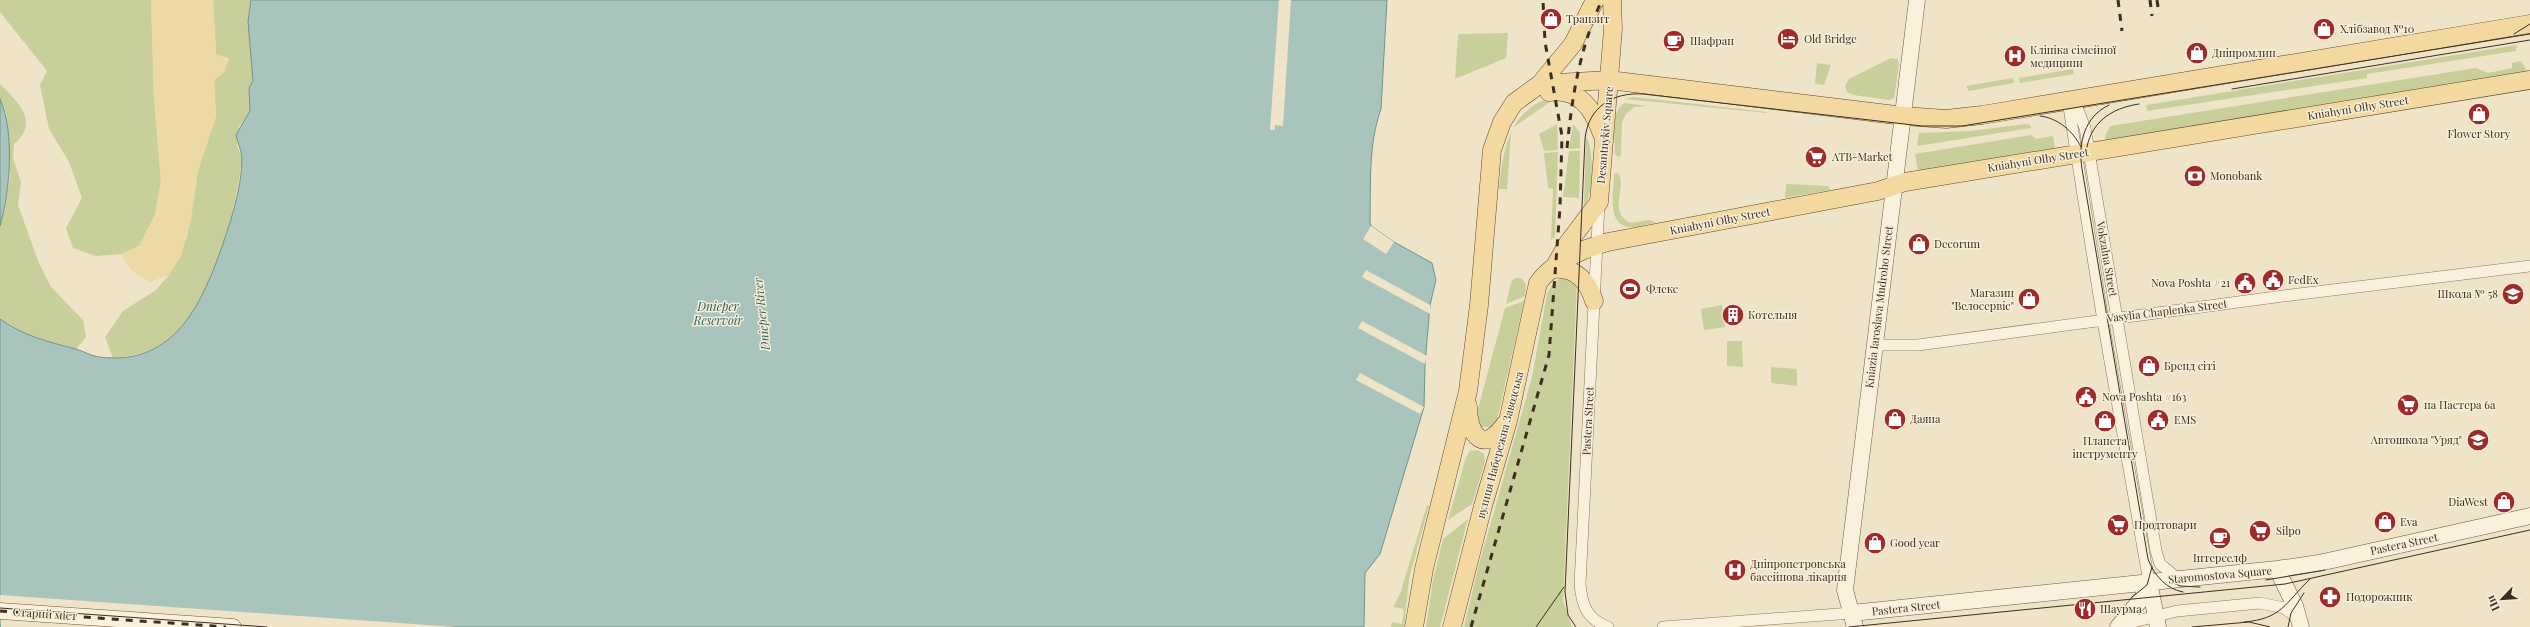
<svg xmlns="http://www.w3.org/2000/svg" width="2530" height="627" font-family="'Playfair Display',serif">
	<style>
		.green { fill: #c9cf9b }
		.sand { fill: #ecd9a5 }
		.water { fill: #a9c4bc; stroke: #6f938a }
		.pier { fill: #f0e4c8 }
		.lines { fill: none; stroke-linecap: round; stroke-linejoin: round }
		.street-casing { stroke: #8d765c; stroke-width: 12 }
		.secondary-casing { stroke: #6f573f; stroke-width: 17 }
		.primary-casing { stroke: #5b4430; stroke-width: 19 }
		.street { stroke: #faf1dc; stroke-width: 11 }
		.secondary { stroke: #faf1dc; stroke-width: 16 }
		.primary { stroke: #f3d9a0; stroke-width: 18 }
		.tram { stroke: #3d2e20; stroke-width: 1 }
		.rail { stroke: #3d2e20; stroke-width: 3; stroke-dasharray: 7 7; stroke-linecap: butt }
		.labels { text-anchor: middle; stroke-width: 3; stroke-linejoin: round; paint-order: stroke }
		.poi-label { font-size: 11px; fill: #3d2e20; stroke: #f7eed8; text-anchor: start }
		.street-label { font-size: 11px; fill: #3d2e20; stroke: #f7eed8 }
		.water-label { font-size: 12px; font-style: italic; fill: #2f5d5a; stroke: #f7eed8 }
	</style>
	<rect width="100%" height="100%" fill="#f0e4c8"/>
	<!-- green -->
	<path class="green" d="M 0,0 L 151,0 L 154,97 L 161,181 L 155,215 L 139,246 L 121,254 L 96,256 L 73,248 L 66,228 L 82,198 L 69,162 L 49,129 L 40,85 L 47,71 L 0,12 Z
		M 213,0 L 251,0 L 248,21 L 253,81 L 249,88 L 251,111 L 239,127 L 237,146 L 242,156 C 237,210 213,305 170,339 C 154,352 132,356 113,358 L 105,337 L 123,311 L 156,290 L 169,275 L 187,237 L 198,171 L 216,116 L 214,80 L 224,72 L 229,59 L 216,54 Z
		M 1508,33 L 1506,58 L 1455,79 L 1458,34 Z
		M 2517,45 L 2516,51 L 2367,74 L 2367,78 L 2147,111 L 2146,105 Z
		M 1891,58 L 1898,59 L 1899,65 L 1894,98 L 1889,100 L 1853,95 L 1847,92 L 1845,86 L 1849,79 Z
		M 2521,61 L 2528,73 L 2107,142 L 2105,136 L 2110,126 L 2476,68 L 2488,73 L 2512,68 L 2512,63 Z
		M 1817,63 L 1831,65 L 1824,85 L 1815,84 Z
		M 2073,69 L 2074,74 L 2020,83 L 2019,78 Z
		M 2013,78 L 2014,83 L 1969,91 L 1966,86 Z
		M 0,84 C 19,103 40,122 14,144 L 13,158 L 21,182 L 18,205 L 39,263 L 51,287 L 83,320 L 86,337 L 76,349 L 35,339 L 0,319 L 0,226 L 10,177 L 6,113 L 0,99 Z
		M 1634,97 L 1767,112 L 1767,113 L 1624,99 Z
		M 1549,98 L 1550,102 L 1514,127 L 1511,133 L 1507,189 L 1499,189 C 1503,151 1508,112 1549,98 Z
		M 1625,103 L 1647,106 L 1634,107 L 1626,114 L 1622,123 L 1621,156 L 1618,157 L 1615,154 C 1615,141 1610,109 1625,103 Z
		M 1557,124 L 1558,150 L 1544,151 L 1539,134 Z
		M 1573,124 L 1580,133 L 1580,148 L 1569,149 Z
		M 2026,124 L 2030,125 L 2031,128 L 1917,146 L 1919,133 L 1970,131 Z
		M 2031,135 L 2036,139 L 2053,136 L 2055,149 L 1918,172 L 1915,154 Z
		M 1586,137 C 1594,147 1594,197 1584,206 Z
		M 1569,151 L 1580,151 L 1579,198 L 1563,197 Z
		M 1558,152 L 1555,237 L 1551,240 L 1553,189 L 1548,188 L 1544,153 Z
		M 1618,173 C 1628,187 1607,210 1630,223 L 1650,220 L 1656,223 C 1647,224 1636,228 1628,227 C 1606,223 1614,189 1614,174 Z
		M 1786,184 L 1829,186 L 1830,190 L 1785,198 Z
		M 1564,277 L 1577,282 L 1563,601 L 1572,627 L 1464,627 L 1478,568 L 1532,377 L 1547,294 C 1551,285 1555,280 1564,277 Z
		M 1515,278 L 1521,278 L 1526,284 L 1525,296 L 1506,304 L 1511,282 Z
		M 1524,301 L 1497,420 L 1492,427 L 1481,427 L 1476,416 L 1505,308 Z
		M 1722,305 L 1725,327 L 1704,330 L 1701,309 Z
		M 1727,341 L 1742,341 L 1743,367 L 1727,366 Z
		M 1771,367 L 1797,369 L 1797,386 L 1771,383 Z
		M 1478,450 L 1484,454 L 1485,462 L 1472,504 L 1448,520 L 1466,457 L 1470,451 Z
		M 1427,505 L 1429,506 L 1409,579 L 1404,627 L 1391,627 L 1392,622 L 1402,624 L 1404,609 L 1393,607 L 1400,594 Z
		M 1468,519 L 1440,627 L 1426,627 L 1433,580 L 1443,539 Z"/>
	<!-- sand -->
	<path class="sand" d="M 151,0 L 213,0 L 216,54 L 229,60 L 224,72 L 214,80 L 216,116 L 198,171 L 191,220 L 181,256 L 169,275 L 150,282 L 131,270 L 121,254 L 139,246 L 155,215 L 161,181 L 154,97 Z"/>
	<!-- water -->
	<path class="water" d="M 251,0 L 1387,0 L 1381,109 C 1368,145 1371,184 1370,222 L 1371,226 L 1394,242 L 1432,263 L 1436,280 L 1430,305 L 1425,364 L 1424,407 L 1380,554 L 1365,573 L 1364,627 L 0,627 L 0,319 C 24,336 48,342 76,349 C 83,351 91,356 99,357 C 170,366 198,312 219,255 C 229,227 242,189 242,158 C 242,151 237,142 236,135 L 250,111 L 249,88 L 253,81 L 248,21 Z
		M 0,99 C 15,133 10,191 0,226 Z"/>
	<!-- pier -->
	<path class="pier" d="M 1279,0 L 1291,0 L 1283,126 L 1275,125 L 1275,130 L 1270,130 Z
		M 1371,226 L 1394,242 L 1386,254 L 1363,239 Z
		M 1366,270 L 1430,305 L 1430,314 L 1362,277 Z
		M 1362,321 L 1427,356 L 1425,364 L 1358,328 Z
		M 1360,373 L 1424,407 L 1420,414 L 1356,380 Z
		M 0,595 L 456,627 L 1,627 Z"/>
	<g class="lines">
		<!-- street casing -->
		<g class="street-casing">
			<path id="street" d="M 2074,100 L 2085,128 L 2156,551 L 2160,564 L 2177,578
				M 2068,101 L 2104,327 L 2149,582
				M 1599,203 L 1580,584 C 1582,606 1587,619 1608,627
				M 1875,345 L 1918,345 L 2283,296 L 2530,266
				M 2121,625 L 2177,611 L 2260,603 L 2284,608 L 2299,619
				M 1663,627 L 1852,613"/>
		</g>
		<!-- secondary casing -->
		<g class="secondary-casing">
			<path id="secondary" d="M 2277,569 L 2295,606 L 2301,627
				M 2149,582 L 2158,627
				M 0,611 L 233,627
				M 1852,613 L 2277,569 L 2319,563 L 2530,516
				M 1855,627 L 1845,590 L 1917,0
				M 2118,627 L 2143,597 L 2149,582"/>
		</g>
		<!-- primary casing -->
		<g class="primary-casing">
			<path id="primary" d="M 1540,84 L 1573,44 L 1595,0
				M 1549,92 C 1580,88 1593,109 1602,134
				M 1555,266 L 1568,243 L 1599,202 L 1613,29 L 1612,0
				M 1554,269 C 1575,267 1588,281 1594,301
				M 1468,406 C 1468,436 1484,455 1506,423
				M 1414,627 L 1424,569 L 1468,391 L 1479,305 L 1492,150 L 1502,122 L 1514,103 L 1540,84 L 1609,80 L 1904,116 L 1946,119 L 1982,115 L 2530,24
				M 1452,627 L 1483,506 L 1508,421 L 1538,283 C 1553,262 1584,248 1608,242 L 1878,191 L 1905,182 L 2530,80"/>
		</g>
		<!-- street -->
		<use href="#street" class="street"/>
		<!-- secondary -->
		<use href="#secondary" class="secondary"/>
		<!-- primary -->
		<use href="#primary" class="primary"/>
		<!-- tram -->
		<path class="tram" d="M 2514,34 L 2530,24
			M 2232,89 L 2530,40
			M 2109,105 C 2084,117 2078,143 2082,169 L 2148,559 C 2154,575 2166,589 2183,592
			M 2040,116 C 2058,118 2073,131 2081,147
			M 2086,153 C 2089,123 2111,108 2139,104
			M 2266,580 L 2325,570
			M 2171,582 L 2180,586 L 2200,587
			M 2131,598 L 2147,585 L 2152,567
			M 0,608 L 267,627
			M 2244,622 C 2282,619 2285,603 2310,579
			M 1536,627 L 1564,587
			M 1576,627 L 1568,615 L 1565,592 L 1585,139 C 1588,107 1613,92 1643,94 L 1922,126 L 1962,126 L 2530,34
			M 1849,627 L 2285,584 L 2530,530
			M 2192,627 L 2249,622 L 2270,627
			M 2288,627 L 2291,613 L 2304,593"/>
		<!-- rail -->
		<path class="rail" d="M 2118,0 L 2122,31
			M 2150,0 L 2152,16
			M 2157,0 L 2159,14
			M 1567,148 C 1572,96 1580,47 1602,0
			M 0,611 L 226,627
			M 1471,627 L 1549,355 L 1560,207 L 1562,136 L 1545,42 L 1543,0"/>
	</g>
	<!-- icons -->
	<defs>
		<g id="shop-disc" transform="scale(1.15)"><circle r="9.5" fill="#9e2a2b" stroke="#f7eed8"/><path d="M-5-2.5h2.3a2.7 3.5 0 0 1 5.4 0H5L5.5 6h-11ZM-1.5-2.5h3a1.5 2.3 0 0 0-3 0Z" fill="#fff"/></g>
		<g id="hotel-disc" transform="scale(1.15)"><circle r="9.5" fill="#9e2a2b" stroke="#f7eed8"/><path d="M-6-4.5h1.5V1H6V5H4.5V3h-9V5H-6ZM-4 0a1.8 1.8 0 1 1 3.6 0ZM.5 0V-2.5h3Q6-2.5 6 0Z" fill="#fff"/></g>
		<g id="cafe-disc" transform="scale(1.15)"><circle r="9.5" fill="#9e2a2b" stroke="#f7eed8"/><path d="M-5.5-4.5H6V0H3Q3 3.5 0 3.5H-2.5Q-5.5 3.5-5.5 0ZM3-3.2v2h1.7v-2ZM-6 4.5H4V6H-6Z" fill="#fff"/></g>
		<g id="hospital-disc" transform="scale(1.15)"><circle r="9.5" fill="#9e2a2b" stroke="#f7eed8"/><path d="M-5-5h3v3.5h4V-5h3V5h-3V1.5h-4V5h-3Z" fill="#fff"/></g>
		<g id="supermarket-disc" transform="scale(1.15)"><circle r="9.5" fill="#9e2a2b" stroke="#f7eed8"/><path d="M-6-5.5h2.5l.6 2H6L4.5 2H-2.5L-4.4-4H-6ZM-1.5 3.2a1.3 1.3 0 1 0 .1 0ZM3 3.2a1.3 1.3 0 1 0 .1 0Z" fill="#fff"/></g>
		<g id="bank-disc" transform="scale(1.15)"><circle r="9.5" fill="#9e2a2b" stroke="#f7eed8"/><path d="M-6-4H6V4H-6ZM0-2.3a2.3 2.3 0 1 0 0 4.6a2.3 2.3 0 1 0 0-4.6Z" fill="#fff"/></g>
		<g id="civic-disc" transform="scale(1.15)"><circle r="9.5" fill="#9e2a2b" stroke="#f7eed8"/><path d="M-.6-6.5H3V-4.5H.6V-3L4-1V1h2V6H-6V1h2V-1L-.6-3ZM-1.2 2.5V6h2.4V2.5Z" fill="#fff"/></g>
		<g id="stadium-disc" transform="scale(1.15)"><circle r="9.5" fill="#9e2a2b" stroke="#f7eed8"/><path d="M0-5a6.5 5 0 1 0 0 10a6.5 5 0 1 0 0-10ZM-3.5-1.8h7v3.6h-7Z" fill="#fff"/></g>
		<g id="school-disc" transform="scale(1.15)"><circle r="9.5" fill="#9e2a2b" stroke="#f7eed8"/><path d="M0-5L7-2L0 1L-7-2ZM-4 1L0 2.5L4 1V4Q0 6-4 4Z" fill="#fff"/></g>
		<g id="building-disc" transform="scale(1.15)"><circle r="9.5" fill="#9e2a2b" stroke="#f7eed8"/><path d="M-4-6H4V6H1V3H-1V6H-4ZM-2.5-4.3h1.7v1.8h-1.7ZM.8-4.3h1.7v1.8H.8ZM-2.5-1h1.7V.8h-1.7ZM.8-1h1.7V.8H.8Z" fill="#fff"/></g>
		<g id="pharmacy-disc" transform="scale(1.15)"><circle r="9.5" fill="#9e2a2b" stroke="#f7eed8"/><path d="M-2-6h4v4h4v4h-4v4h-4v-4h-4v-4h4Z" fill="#fff"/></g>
		<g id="restaurant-disc" transform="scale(1.15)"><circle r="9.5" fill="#9e2a2b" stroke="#f7eed8"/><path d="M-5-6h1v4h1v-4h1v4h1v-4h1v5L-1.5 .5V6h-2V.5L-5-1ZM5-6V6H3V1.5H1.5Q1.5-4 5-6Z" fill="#fff"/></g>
	</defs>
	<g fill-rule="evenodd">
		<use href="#shop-disc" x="1551" y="19"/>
		<use href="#shop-disc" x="2324" y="29"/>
		<use href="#hotel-disc" x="1788" y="39"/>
		<use href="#cafe-disc" x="1674" y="41"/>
		<use href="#shop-disc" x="2197" y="53"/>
		<use href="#hospital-disc" x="2015" y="56"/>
		<use href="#shop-disc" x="2479" y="114"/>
		<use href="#supermarket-disc" x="1816" y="157"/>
		<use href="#bank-disc" x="2195" y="176"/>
		<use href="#shop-disc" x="1919" y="244"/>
		<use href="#civic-disc" x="2273" y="280"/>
		<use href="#civic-disc" x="2245" y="283"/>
		<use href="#stadium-disc" x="1630" y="289"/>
		<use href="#school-disc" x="2513" y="294"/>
		<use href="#shop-disc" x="2029" y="299"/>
		<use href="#building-disc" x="1733" y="315"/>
		<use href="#shop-disc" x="2149" y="366"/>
		<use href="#civic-disc" x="2086" y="397"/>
		<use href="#supermarket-disc" x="2408" y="405"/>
		<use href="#shop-disc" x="1895" y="419"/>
		<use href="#civic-disc" x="2158" y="420"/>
		<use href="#shop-disc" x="2105" y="421"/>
		<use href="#school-disc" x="2478" y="440"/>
		<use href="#shop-disc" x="2504" y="502"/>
		<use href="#shop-disc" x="2385" y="522"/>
		<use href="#supermarket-disc" x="2118" y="525"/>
		<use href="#supermarket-disc" x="2260" y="531"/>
		<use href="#cafe-disc" x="2220" y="538"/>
		<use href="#shop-disc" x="1875" y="543"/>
		<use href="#hospital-disc" x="1735" y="570"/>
		<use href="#pharmacy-disc" x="2330" y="597"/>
		<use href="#restaurant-disc" x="2085" y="609"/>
	</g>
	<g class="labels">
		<!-- poi labels -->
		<g class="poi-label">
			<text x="1566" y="23">Транзит</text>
			<text x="2340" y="33">Хлібзавод №10</text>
			<text x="1804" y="43">Old Bridge</text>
			<text x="1690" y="45">Шафран</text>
			<text x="2030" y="54">Клініка сімейної<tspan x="2030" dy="13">медицини</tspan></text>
			<text x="2212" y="57">Дніпромлин</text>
			<text x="2479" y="138" text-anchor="middle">Flower Story</text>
			<text x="1832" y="161">ATB-Market</text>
			<text x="2210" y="180">Monobank</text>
			<text x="1934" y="248">Decorum</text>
			<text x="2288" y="284">FedEx</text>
			<text x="2230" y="287" text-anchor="end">Nova Poshta #21</text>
			<text x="1646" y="293">Флекс</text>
			<text x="2014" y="297" text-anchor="end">Магазин<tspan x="2014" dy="13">"Велосервіс"</tspan></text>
			<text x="2498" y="298" text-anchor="end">Школа № 58</text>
			<text x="1748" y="319">Котельня</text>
			<text x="2164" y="370">Бренд сіті</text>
			<text x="2102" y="401">Nova Poshta #163</text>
			<text x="2424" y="409">на Пастера 6а</text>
			<text x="1910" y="423">Даяна</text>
			<text x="2174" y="424">EMS</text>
			<text x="2462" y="444" text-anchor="end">Автошкола "Уряд"</text>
			<text x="2105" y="445" text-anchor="middle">Планета<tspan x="2105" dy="13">інструменту</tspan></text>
			<text x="2488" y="506" text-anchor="end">DiaWest</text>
			<text x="2400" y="526">Eva</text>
			<text x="2134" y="529">Продтовари</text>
			<text x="2276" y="535">Silpo</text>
			<text x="1890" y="547">Good year</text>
			<text x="2220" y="562" text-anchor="middle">Інтерселф</text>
			<text x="1750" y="568">Дніпропетровська<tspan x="1750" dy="13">басейнова лікарня</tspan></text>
			<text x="2346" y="601">Подорожник</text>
			<text x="2100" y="613">Шаурма</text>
		</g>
		<!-- street labels -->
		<g class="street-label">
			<text transform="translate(2358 108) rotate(-9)" y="4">Kniahyni Olhy Street</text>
			<text transform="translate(1605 135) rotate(-85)" y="4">Desantnykiv Square</text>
			<text transform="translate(2038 160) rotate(-9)" y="4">Kniahyni Olhy Street</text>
			<text transform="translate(1720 221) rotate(-11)" y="4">Kniahyni Olhy Street</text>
			<text transform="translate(2107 259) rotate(80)" y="4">Vokzalna Street</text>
			<text transform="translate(1879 307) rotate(-83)" y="4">Kniazia Iaroslava Mudroho Street</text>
			<text transform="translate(2167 311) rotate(-7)" y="4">Vasylia Chaplenka Street</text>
			<text transform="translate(1588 421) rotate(-87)" y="4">Pastera Street</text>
			<text transform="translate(1500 445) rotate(-75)" y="4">вулиця Набережна Заводська</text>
			<text transform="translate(2404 544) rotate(-12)" y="4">Pastera Street</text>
			<text transform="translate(2220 575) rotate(-5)" y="4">Staromostova Square</text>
			<text transform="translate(1906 608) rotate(-6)" y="4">Pastera Street</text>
			<text transform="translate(45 614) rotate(4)" y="4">Старий міст</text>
		</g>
		<!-- water labels -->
		<g class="water-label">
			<text x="718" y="311">Dnieper<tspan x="718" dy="14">Reservoir</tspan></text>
			<text transform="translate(762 314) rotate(-96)" y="4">Dnieper River</text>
		</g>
	</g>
	<!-- north arrow -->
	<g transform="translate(2502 599) rotate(245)" stroke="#f7eed8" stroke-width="3" paint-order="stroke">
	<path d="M0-3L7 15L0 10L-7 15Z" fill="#3d2e20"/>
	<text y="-6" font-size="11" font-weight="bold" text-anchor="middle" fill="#3d2e20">Пн</text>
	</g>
</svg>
